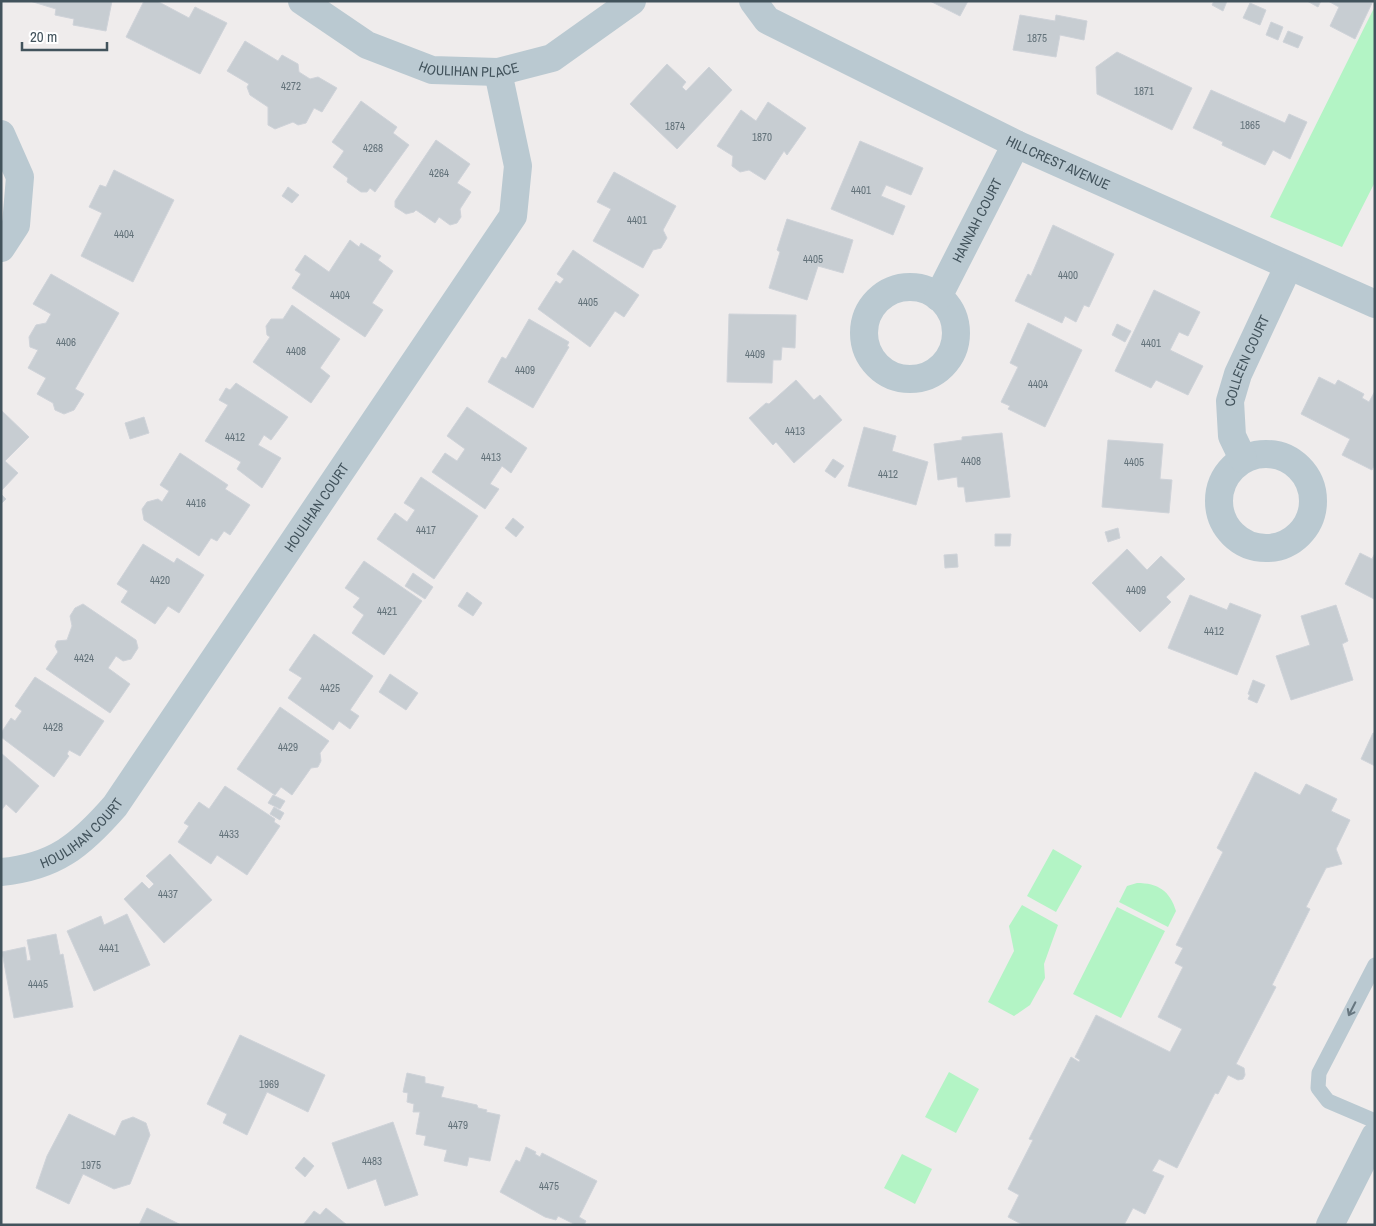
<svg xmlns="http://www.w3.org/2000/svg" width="1376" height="1226" font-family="'Archivo Narrow',sans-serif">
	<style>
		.green { fill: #b3f4c5 }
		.building { fill: #c7cdd2; stroke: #cfd3d9 }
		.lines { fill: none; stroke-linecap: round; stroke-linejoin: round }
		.service { stroke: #bac9d1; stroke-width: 15 }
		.minor { stroke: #bac9d1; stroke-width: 28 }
		.oneway { stroke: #66767f }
		.labels { text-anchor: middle; stroke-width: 5; stroke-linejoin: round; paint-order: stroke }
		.number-label { font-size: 11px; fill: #63727a }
		.street-label { font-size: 14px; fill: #42535c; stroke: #fff }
	</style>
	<rect width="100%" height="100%" fill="#efecec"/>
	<!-- green -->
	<path class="green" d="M 1375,6 L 1375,182 L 1342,247 L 1270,217 Z
		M 1053,849 L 1082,866 L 1056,912 L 1027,896 Z
		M 1137,883 C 1158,883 1170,891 1176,911 L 1168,927 L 1119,902 L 1127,886 Z
		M 1022,905 L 1058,925 L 1044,964 L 1045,978 L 1030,1005 L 1014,1016 L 988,1002 L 1014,951 L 1009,926 Z
		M 1117,907 L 1165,931 L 1121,1018 L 1073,994 Z
		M 949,1072 L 979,1089 L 956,1133 L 925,1117 Z
		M 902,1154 L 932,1169 L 915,1204 L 884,1188 Z"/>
	<!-- building -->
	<path class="building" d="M 30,1 L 116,1 L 112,1 L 106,31 L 73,25 L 74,19 L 55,15 L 56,9 Z
		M 144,1 L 157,1 L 189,18 L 195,7 L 227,23 L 200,74 L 126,37 Z
		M 930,1 L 968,1 L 960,16 Z
		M 1214,1 L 1227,1 L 1223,11 L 1212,5 Z
		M 1307,1 L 1321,1 L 1318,7 Z
		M 1328,1 L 1373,1 L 1355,39 L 1330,26 L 1339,7 Z
		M 1250,3 L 1266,10 L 1260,25 L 1243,18 Z
		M 1020,15 L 1055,21 L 1056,15 L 1087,21 L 1084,40 L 1060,35 L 1056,57 L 1013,50 Z
		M 1271,22 L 1283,27 L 1278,40 L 1266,35 Z
		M 1288,31 L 1303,37 L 1298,48 L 1283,42 Z
		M 245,41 L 278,61 L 282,55 L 298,64 L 299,72 L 310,79 L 318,77 L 337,88 L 322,112 L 314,108 L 306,123 L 298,125 L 293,122 L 275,129 L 268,125 L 268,107 L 250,95 L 247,87 L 249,84 L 227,71 Z
		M 1117,52 L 1192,88 L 1172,130 L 1097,94 L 1096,67 Z
		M 667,64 L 686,82 L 682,87 L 686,91 L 709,67 L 732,90 L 677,149 L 630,104 Z
		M 1211,90 L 1285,123 L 1289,114 L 1307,122 L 1290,159 L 1273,150 L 1265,165 L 1222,145 L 1223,142 L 1193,128 Z
		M 361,101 L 397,127 L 393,133 L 409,145 L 375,192 L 370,188 L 367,192 L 361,192 L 347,182 L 348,178 L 333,167 L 344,151 L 332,142 Z
		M 768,102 L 806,128 L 787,155 L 784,151 L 765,180 L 749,170 L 740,172 L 732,166 L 733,156 L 717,146 L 741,110 L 756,121 Z
		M 436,140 L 470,164 L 457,183 L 471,192 L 460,209 L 461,217 L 457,223 L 450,225 L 439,217 L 435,223 L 416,210 L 414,212 L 406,214 L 395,207 L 395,201 Z
		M 860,141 L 923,168 L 911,195 L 886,185 L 881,196 L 905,206 L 893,235 L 831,209 Z
		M 114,170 L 174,200 L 133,282 L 81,256 L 102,213 L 89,207 L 100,185 L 106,187 Z
		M 614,172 L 676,206 L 663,230 L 667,238 L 661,248 L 653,250 L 643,268 L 593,241 L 611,209 L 597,202 Z
		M 288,187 L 299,195 L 292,203 L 282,196 Z
		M 787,219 L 853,240 L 843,273 L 818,266 L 807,300 L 769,288 L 780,252 L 777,250 Z
		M 1053,225 L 1114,254 L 1089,307 L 1084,305 L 1076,322 L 1065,316 L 1062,323 L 1015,301 L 1028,274 L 1031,276 Z
		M 350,240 L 359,247 L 361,243 L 381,256 L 378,260 L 393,271 L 372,303 L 383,310 L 365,337 L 292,288 L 301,274 L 295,270 L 305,255 L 329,272 Z
		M 573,250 L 639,295 L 624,317 L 615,311 L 590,347 L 538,309 L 556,281 L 560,284 L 564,279 L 557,274 Z
		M 51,274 L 119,313 L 75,389 L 84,394 L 74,410 L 64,414 L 55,410 L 53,403 L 37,394 L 46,378 L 28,368 L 38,350 L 30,347 L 29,337 L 36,325 L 46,323 L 51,314 L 33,304 Z
		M 1154,290 L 1200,312 L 1188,336 L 1179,332 L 1170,350 L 1203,366 L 1188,395 L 1156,380 L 1151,388 L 1115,371 Z
		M 292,305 L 340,339 L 320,368 L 330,376 L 311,403 L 253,362 L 270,337 L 267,335 L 266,326 L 271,319 L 283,319 Z
		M 729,314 L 796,315 L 795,348 L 782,347 L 781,360 L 773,360 L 772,383 L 727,382 Z
		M 529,319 L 569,342 L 567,346 L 569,347 L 533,408 L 488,382 L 502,357 L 506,359 Z
		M 1028,323 L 1082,350 L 1045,427 L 1008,409 L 1010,406 L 1001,402 L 1018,367 L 1010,363 Z
		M 1117,324 L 1131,331 L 1125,342 L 1112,335 Z
		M 1319,377 L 1335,385 L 1338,380 L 1364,394 L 1362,398 L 1369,402 L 1375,391 L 1375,464 L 1372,470 L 1342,455 L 1350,439 L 1301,414 Z
		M 796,380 L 814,400 L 820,395 L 842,420 L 794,463 L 776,442 L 773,445 L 749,418 L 766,403 L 769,404 Z
		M 236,383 L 288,417 L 271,440 L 264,435 L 258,445 L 281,458 L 262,488 L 237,469 L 241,462 L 205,441 L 228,405 L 219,400 L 226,388 L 230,390 Z
		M 467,407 L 527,448 L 511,473 L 502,466 L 490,484 L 499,489 L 485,509 L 432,472 L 445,453 L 457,461 L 465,449 L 447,436 Z
		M 1,410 L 29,437 L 5,461 L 18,473 L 1,491 Z
		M 144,417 L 149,433 L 130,439 L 125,423 Z
		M 864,427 L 896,436 L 892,451 L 928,462 L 916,505 L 848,486 Z
		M 1002,433 L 1010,497 L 966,502 L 964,487 L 958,487 L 957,477 L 938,480 L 934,444 L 962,440 L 962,437 Z
		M 1108,440 L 1163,444 L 1160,479 L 1172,480 L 1169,513 L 1102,507 Z
		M 180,453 L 228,485 L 225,489 L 250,505 L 230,535 L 224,531 L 217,541 L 211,538 L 199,556 L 144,520 L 142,509 L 147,502 L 158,499 L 162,502 L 169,491 L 160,485 Z
		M 833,459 L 844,466 L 835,478 L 825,471 Z
		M 421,477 L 478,516 L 434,579 L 377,539 L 395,513 L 407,522 L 415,510 L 404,503 Z
		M 1,494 L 6,499 L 1,504 Z
		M 513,518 L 524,527 L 516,537 L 505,528 Z
		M 1118,528 L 1120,538 L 1108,542 L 1105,532 Z
		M 995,534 L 1011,534 L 1010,546 L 995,546 Z
		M 143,544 L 174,563 L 177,558 L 204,575 L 179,613 L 168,606 L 155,624 L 121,602 L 128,591 L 117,584 Z
		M 1127,549 L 1147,570 L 1161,556 L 1185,579 L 1166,597 L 1171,602 L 1140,632 L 1092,583 Z
		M 1360,553 L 1372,559 L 1375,553 L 1374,599 L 1345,584 Z
		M 957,554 L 958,567 L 945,568 L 944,555 Z
		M 364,561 L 422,601 L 384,655 L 352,633 L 364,615 L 353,607 L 360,598 L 345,588 Z
		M 413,573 L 433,587 L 425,599 L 405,586 Z
		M 467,592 L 482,603 L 473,616 L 458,606 Z
		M 1190,595 L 1227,610 L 1230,603 L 1261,615 L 1237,675 L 1168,648 Z
		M 83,604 L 136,640 L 138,648 L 131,659 L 123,661 L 116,656 L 108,668 L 130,684 L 110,713 L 46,669 L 58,652 L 55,646 L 57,641 L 67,640 L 72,626 L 70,616 L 75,608 Z
		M 1336,605 L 1348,641 L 1342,644 L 1353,680 L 1291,700 L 1276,656 L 1310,645 L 1301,616 Z
		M 314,634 L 373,676 L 350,710 L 359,716 L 350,729 L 339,721 L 333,730 L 288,698 L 302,678 L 289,670 Z
		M 390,674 L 418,693 L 406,710 L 379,692 Z
		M 35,677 L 104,721 L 80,756 L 69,750 L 67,754 L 69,756 L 54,777 L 1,737 L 1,733 L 11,718 L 15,721 L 22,711 L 15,706 Z
		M 1253,680 L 1265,685 L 1257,703 L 1248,699 L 1250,695 L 1248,694 Z
		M 280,707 L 329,741 L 320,753 L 321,761 L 318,767 L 311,768 L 292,795 L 281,787 L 275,795 L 237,769 Z
		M 1373,733 L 1375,733 L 1375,766 L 1361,759 Z
		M 1,753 L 39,786 L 16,813 L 6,804 L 1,811 Z
		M 1255,772 L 1300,795 L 1306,784 L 1337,799 L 1331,811 L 1350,820 L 1336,849 L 1342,864 L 1326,868 L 1306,907 L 1310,909 L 1272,985 L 1276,987 L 1236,1064 L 1244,1068 L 1245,1075 L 1243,1079 L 1238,1080 L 1228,1075 L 1218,1094 L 1215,1093 L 1177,1168 L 1159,1159 L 1152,1171 L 1164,1176 L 1145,1214 L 1133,1208 L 1124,1225 L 1023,1225 L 1008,1217 L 1019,1195 L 1008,1189 L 1033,1140 L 1029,1139 L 1071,1057 L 1079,1062 L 1080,1060 L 1075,1057 L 1096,1015 L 1170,1052 L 1182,1029 L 1158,1017 L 1183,967 L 1175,963 L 1183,948 L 1176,945 L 1223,852 L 1217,848 Z
		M 225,786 L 275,819 L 274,822 L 280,826 L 247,875 L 217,855 L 211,864 L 178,842 L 189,826 L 184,823 L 199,802 L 209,809 Z
		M 273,795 L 285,801 L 280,809 L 268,803 Z
		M 274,807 L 284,813 L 280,820 L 270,814 Z
		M 170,854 L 212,900 L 164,943 L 124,899 L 142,882 L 149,889 L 154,884 L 146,876 Z
		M 127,914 L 150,965 L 94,991 L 67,931 L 101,916 L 104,925 Z
		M 56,934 L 60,955 L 63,954 L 73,1007 L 14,1018 L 2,952 L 25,947 L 27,961 L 31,960 L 27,940 Z
		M 240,1035 L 325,1075 L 308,1112 L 267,1092 L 247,1135 L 223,1123 L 227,1114 L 207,1104 Z
		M 407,1073 L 425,1077 L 425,1083 L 444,1087 L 441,1097 L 477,1105 L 478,1108 L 487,1110 L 486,1112 L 500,1115 L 490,1161 L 469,1157 L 467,1166 L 444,1161 L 447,1150 L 424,1145 L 426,1136 L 416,1134 L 420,1112 L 413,1112 L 414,1104 L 407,1102 L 408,1093 L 403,1092 Z
		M 69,1114 L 115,1136 L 122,1121 L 133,1117 L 146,1123 L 150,1135 L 130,1184 L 114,1189 L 83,1174 L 69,1204 L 36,1188 L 47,1156 Z
		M 393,1122 L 418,1195 L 385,1206 L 376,1179 L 348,1189 L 332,1143 Z
		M 526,1147 L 536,1152 L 535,1154 L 540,1157 L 542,1153 L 597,1181 L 579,1217 L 586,1221 L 584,1225 L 576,1225 L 558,1216 L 556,1220 L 545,1217 L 500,1192 L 516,1160 L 520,1162 Z
		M 304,1157 L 314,1166 L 305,1177 L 295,1168 Z
		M 147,1208 L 181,1225 L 139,1225 Z
		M 326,1208 L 347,1225 L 303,1225 L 314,1211 L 320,1215 Z"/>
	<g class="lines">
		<!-- service -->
		<path class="service" d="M 1375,965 L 1319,1073 L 1318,1088 L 1328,1101 L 1375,1121"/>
		<!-- minor -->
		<g class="minor">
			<path id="s1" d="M 302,1 L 367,45 L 432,70 L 498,72 L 552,58 L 632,1"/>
			<path id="s2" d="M 753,1 L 767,20 L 1016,144 L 1375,304"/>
			<path d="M 1,134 L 20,177 L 16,225 L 1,248"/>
			<circle cx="910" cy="333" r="46"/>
			<path id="s3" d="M 938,297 L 1016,144"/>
			<circle cx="1266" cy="501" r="47"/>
			<path id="s4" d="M 1243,459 L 1232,436 L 1230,401 L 1238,374 L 1288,267"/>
			<path id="s5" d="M 1,872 C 55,867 81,845 115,806 L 513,216 L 518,166 L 498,72"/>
			<path d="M 1330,1225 L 1375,1136"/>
		</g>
	</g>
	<!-- one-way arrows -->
	<defs><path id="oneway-shaft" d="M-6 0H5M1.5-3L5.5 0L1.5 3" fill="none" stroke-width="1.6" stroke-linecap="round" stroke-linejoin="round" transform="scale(1.25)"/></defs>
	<use class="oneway" href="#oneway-shaft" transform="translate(1352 1009) rotate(117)"/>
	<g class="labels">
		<!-- number labels -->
		<g class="number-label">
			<text x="1037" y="42">1875</text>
			<text x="291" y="90">4272</text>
			<text x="1144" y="95">1871</text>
			<text x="1250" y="129">1865</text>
			<text x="675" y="130">1874</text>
			<text x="762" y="141">1870</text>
			<text x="373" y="152">4268</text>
			<text x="439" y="177">4264</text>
			<text x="861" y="194">4401</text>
			<text x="637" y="224">4401</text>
			<text x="124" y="238">4404</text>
			<text x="813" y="263">4405</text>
			<text x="1068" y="279">4400</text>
			<text x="340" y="299">4404</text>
			<text x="588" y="306">4405</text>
			<text x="66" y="346">4406</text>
			<text x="1151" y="347">4401</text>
			<text x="296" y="355">4408</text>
			<text x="755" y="358">4409</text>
			<text x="525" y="374">4409</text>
			<text x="1038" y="388">4404</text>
			<text x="795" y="435">4413</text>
			<text x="235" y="441">4412</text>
			<text x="491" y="461">4413</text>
			<text x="971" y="465">4408</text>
			<text x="1134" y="466">4405</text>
			<text x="888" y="478">4412</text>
			<text x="196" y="507">4416</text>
			<text x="426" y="534">4417</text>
			<text x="160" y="584">4420</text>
			<text x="1136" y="594">4409</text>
			<text x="387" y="615">4421</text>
			<text x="1214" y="635">4412</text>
			<text x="84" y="662">4424</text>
			<text x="330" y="692">4425</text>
			<text x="53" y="731">4428</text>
			<text x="288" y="751">4429</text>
			<text x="229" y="838">4433</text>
			<text x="168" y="898">4437</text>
			<text x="109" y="952">4441</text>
			<text x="38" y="988">4445</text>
			<text x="269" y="1088">1969</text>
			<text x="458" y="1129">4479</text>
			<text x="372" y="1165">4483</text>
			<text x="91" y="1169">1975</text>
			<text x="549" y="1190">4475</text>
		</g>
		<!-- street labels -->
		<g class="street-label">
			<text dy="5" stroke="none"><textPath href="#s1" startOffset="185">HOULIHAN PLACE</textPath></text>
			<text dy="5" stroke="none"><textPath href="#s2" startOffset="348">HILLCREST AVENUE</textPath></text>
			<text dy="5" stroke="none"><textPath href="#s3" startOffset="86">HANNAH COURT</textPath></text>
			<text dy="5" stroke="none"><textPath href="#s4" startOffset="104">COLLEEN COURT</textPath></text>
			<text dy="5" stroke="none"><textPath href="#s5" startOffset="496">HOULIHAN COURT</textPath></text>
			<text dy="5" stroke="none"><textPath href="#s5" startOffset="92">HOULIHAN COURT</textPath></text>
		</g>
	</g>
	<!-- border -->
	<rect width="1376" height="1226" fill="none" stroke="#42535c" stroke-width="5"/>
	<!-- scale -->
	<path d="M22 42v8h85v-8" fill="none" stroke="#42535c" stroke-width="2.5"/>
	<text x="30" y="42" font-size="15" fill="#42535c" stroke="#ffffff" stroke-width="4" paint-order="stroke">20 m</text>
</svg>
